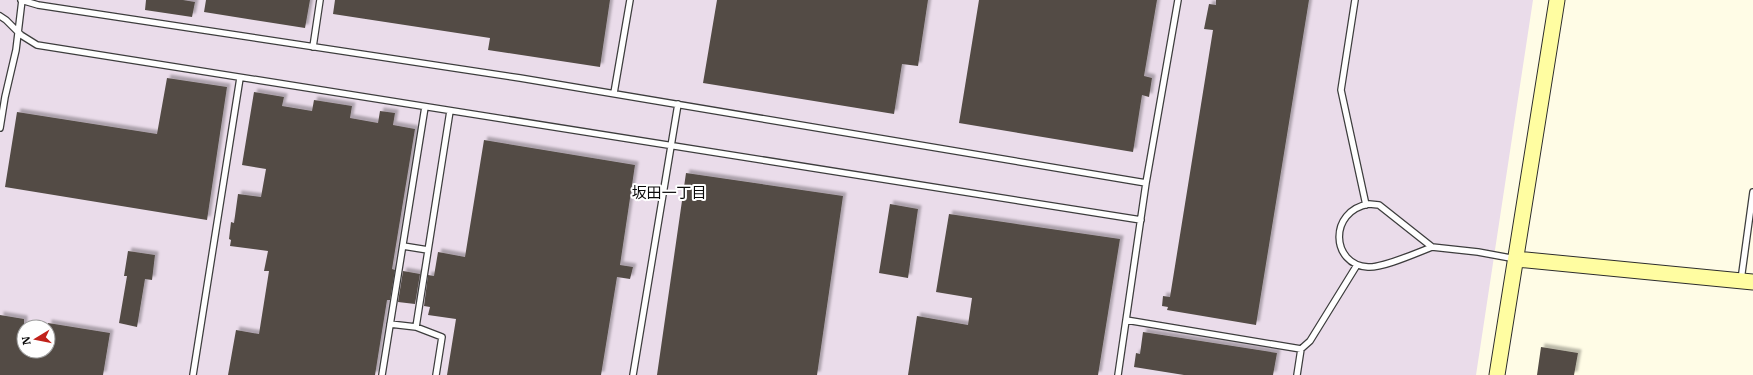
<svg xmlns="http://www.w3.org/2000/svg" width="1753" height="375" font-family="'IBM Plex Serif','Noto Sans JP',serif">
	<style>
		.industrial { fill: #eadcea; fill-rule: evenodd }
		.building { fill: #534c45; filter: url(#shadow) }
		.lines { fill: none; stroke-linecap: round; stroke-linejoin: round }
		.lane-casing { stroke: #3d3d3d; stroke-width: 8 }
		.secondary-casing { stroke: #2c2c2c; stroke-width: 17 }
		.lane { stroke: #fff; stroke-width: 5.5 }
		.secondary { stroke: #fffda1; stroke-width: 15 }
		.labels { text-anchor: middle; stroke-width: 4; stroke-linejoin: round; paint-order: stroke }
		.neighbourhood-label { font-size: 15px; fill: #0a0a0a; stroke: #fff }
	</style>
	<defs>
		<filter id="shadow"><feDropShadow dx="3.5" dy="-3.5" stdDeviation="1" flood-color="#0004"/></filter>
	</defs>
	<rect width="100%" height="100%" fill="#fffce6"/>
	<!-- industrial -->
	<path class="industrial" d="M 0,0 L 1533,0 L 1476,375 L 0,375 ZM 24,327 L 48,327 L 48,351 L 24,351 Z"/>
	<!-- building -->
	<path class="building" d="M 146,0 L 183,0 L 195,2 L 192,17 L 145,10 Z
		M 206,0 L 310,0 L 305,28 L 204,12 Z
		M 335,0 L 610,0 L 600,67 L 488,50 L 490,38 L 333,14 Z
		M 717,0 L 928,0 L 918,66 L 902,64 L 894,114 L 703,83 Z
		M 979,0 L 1157,0 L 1144,76 L 1152,78 L 1149,97 L 1142,95 L 1133,152 L 959,123 Z
		M 1216,0 L 1309,0 L 1256,325 L 1167,310 L 1168,307 L 1162,306 L 1163,296 L 1170,297 L 1213,30 L 1204,29 L 1209,4 L 1216,5 Z
		M 167,78 L 227,87 L 207,220 L 5,187 L 17,112 L 157,134 Z
		M 254,92 L 284,97 L 282,106 L 312,111 L 314,100 L 352,106 L 350,118 L 378,123 L 380,111 L 395,113 L 393,125 L 415,129 L 392,269 L 395,270 L 390,300 L 387,300 L 375,375 L 228,375 L 236,330 L 259,334 L 269,271 L 264,271 L 268,251 L 230,246 L 231,240 L 229,239 L 231,222 L 234,223 L 238,194 L 261,197 L 266,169 L 242,165 Z
		M 484,140 L 635,165 L 620,265 L 633,267 L 630,279 L 617,277 L 601,375 L 447,375 L 456,319 L 428,315 L 430,307 L 424,306 L 428,275 L 434,276 L 438,252 L 465,257 Z
		M 686,173 L 843,196 L 817,375 L 657,375 Z
		M 890,204 L 918,209 L 908,278 L 879,273 Z
		M 949,214 L 1120,239 L 1098,375 L 908,375 L 917,316 L 968,325 L 972,298 L 936,292 Z
		M 128,251 L 155,255 L 152,280 L 145,279 L 137,327 L 119,323 L 127,276 L 124,276 Z
		M 403,271 L 420,274 L 415,304 L 398,302 Z
		M 0,315 L 24,319 L 24,351 L 48,351 L 48,323 L 110,333 L 103,375 L 0,375 Z
		M 1143,332 L 1277,353 L 1273,375 L 1184,375 L 1134,367 L 1136,353 L 1140,354 Z
		M 1541,347 L 1578,353 L 1574,375 L 1537,375 Z"/>
	<g class="lines">
		<!-- lane casing -->
		<g class="lane-casing">
			<path id="lane" d="M 21,0 L 38,5 L 520,78 L 1146,183
				M 1355,0 L 1341,90 L 1366,205
				M 0,16 L 6,20 L 21,35 L 37,45 L 1141,220
				M 313,47 L 320,0
				M 614,93 L 630,0
				M 0,128 L 5,97 L 16,50 L 22,0
				M 1369,204 L 1379,205 L 1432,247 C 1416,253 1383,268 1368,267 C 1331,265 1328,211 1369,204 Z
				M 403,246 L 428,250
				M 1432,247 L 1478,252 L 1516,259
				M 1741,280 L 1753,192
				M 1126,320 L 1301,349
				M 390,324 L 416,327 L 442,337 L 436,375
				M 416,327 L 450,111
				M 193,375 L 240,78
				M 382,375 L 425,107
				M 633,375 L 678,104
				M 1118,375 L 1146,183 L 1178,0
				M 1297,375 L 1301,349 L 1310,341 L 1357,265"/>
		</g>
		<!-- secondary casing -->
		<g class="secondary-casing">
			<path id="secondary" d="M 1516,259 L 1753,282
				M 1497,375 L 1557,0"/>
		</g>
		<!-- lane -->
		<use href="#lane" class="lane"/>
		<!-- secondary -->
		<use href="#secondary" class="secondary"/>
	</g>
	<g class="labels">
		<!-- neighbourhood labels -->
		<g class="neighbourhood-label">
			<text x="669" y="198">坂田一丁目</text>
		</g>
	</g>
	<!-- north arrow -->
	<g transform="translate(36 339) rotate(260)"><circle r="19" fill="#ffffff" stroke="#9d9d9d"/>
	<path d="M0-3L7 15L0 10L-7 15Z" fill="#c1211a"/>
	<text y="-6" font-size="11" font-weight="bold" text-anchor="middle" fill="#0a0a0a">N</text>
	</g>
</svg>
